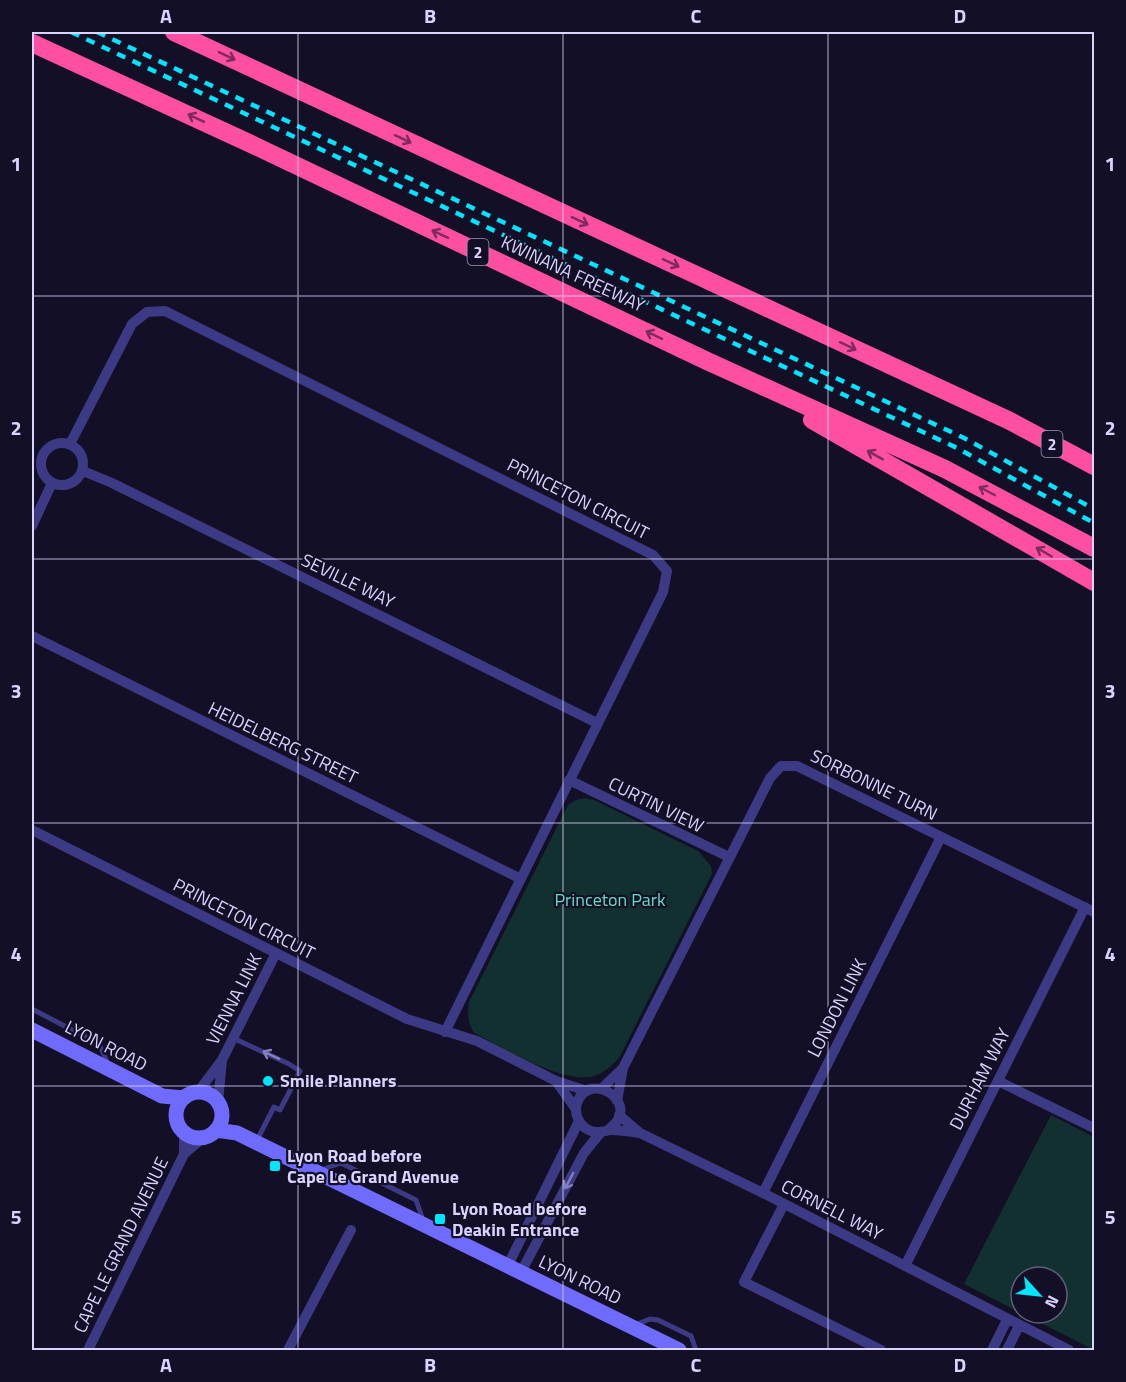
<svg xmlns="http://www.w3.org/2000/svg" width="1126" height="1382" font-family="'Titillium Web',sans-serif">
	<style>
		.green { fill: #12302f }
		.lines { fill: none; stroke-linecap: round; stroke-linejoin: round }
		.lane { stroke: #3d3a85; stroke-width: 5 }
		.street { stroke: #3d3a85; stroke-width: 10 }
		.secondary { stroke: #6f6bff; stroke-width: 15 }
		.highway { stroke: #ff4fa3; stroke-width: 18 }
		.rail { stroke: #00e5ff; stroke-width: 4.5; stroke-dasharray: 9 8; stroke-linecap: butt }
		.oneway { stroke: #7d2c5e }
		.oneway2 { stroke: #837fbc }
		.grid { fill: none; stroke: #d9d4ff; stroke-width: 1.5; stroke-opacity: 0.55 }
		.poi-dot { fill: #00e5ff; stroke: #130f26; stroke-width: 2 }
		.labels { text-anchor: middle; stroke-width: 4.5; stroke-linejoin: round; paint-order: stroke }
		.shield { fill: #130f26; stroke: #9e99be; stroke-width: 1.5 }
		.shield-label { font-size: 16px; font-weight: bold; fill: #d9d4ff }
		.street-label { font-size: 18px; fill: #d9d4ff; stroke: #130f26 }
		.park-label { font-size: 18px; fill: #5fe0c0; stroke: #130f26 }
		.poi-label { font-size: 18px; font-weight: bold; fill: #d9d4ff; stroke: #130f26; text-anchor: start }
		.neatline { fill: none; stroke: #d9d4ff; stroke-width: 2 }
		.grid-label { font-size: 20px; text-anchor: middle; font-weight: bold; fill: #d9d4ff }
	</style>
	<rect width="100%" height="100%" fill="#130f26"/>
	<!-- green -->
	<path class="green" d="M 585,798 L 594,800 L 698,851 L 711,866 L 712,874 L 619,1058 C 613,1065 606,1071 597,1075 C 567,1088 503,1047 474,1033 C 468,1022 467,1014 469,1002 L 568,805 L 576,800 Z
		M 1051,1115 L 1094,1137 L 1094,1350 L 1021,1313 L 1057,1313 L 1057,1277 L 1021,1277 L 1021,1313 L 964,1284 Z"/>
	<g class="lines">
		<!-- lane -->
		<path class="lane" d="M 32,1009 L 99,1044 L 109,1066
			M 233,1038 L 289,1064 L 300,1071 L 280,1110 L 274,1107 L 257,1140
			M 321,1170 L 341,1163 L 416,1200 L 423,1220
			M 635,1325 L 650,1319 L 658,1320 L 691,1336 L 696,1350"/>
		<!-- street -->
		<path class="street" d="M41 464a21 21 0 1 1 42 0a21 21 0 1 1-42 0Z
			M 70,444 L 132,324 L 147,312 L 165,311 L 653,555 L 667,571 L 663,592 L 445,1032
			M 83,471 L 112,483 L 597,723
			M 32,526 L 52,483
			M 32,636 L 521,879
			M 569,780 L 729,857
			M 32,830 L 407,1019 L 477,1041 L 556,1081 L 587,1091
			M 556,1081 L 576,1109
			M 998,1081 L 1094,1128
			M 601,1089 L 623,1068
			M 198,1092 L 222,1060 L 276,953
			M 617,1101 L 623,1068 L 770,778 L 781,766 L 797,766 L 1094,912
			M 218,1102 L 222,1060
			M 619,1115 L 640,1133 L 763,1193 L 1069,1350
			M 609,1129 C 644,1104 589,1068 577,1103 C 573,1117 583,1133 599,1132 C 603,1132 607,1130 612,1130 C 621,1130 631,1132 640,1133
			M 184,1154 L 204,1137
			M 763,1193 L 941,837
			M 784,1204 L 744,1282 L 881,1350
			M 508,1265 L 579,1121
			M 905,1266 L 1085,907
			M 521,1272 L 584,1153 L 601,1132
			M 88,1350 L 184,1154 L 184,1132
			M 288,1350 L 351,1230
			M 992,1350 L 1007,1320
			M 1007,1350 L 1019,1326"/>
		<!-- secondary -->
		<path class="secondary" d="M 32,1030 L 162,1096 L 184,1098
			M176 1115a23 23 0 1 1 46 0a23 23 0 1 1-46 0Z
			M 216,1130 L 237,1133 L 679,1350"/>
		<!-- highway -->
		<path class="highway" d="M 174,32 L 1010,421 L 1094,466
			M 32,43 L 249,143 L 707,361 L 945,469 L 1094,548
			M 812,420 L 1094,582"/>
		<!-- rail -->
		<path class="rail" d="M 71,32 L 957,448 L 1094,523
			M 97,32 L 964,438 L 1094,509"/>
	</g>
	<!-- one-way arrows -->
	<defs><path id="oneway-shaft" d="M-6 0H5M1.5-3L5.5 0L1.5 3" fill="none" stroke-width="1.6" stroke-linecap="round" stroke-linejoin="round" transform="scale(1.5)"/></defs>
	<g class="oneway">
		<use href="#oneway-shaft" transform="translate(227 56) rotate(25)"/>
		<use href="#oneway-shaft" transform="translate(196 118) rotate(-155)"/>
		<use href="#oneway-shaft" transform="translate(403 139) rotate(25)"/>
		<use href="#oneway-shaft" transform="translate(580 221) rotate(25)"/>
		<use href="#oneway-shaft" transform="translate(440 234) rotate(-155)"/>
		<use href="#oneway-shaft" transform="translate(671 263) rotate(25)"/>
		<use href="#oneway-shaft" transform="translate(654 335) rotate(-155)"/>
		<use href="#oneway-shaft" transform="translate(848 346) rotate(25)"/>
		<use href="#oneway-shaft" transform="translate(875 455) rotate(-151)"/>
		<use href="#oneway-shaft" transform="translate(987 491) rotate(-152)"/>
		<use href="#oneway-shaft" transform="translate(1044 552) rotate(-150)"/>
	</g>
	<g class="oneway2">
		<use href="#oneway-shaft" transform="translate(271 1055) rotate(-155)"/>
		<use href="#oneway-shaft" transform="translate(569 1181) rotate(118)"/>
	</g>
	<!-- grid -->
	<path class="grid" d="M 298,32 L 298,1350M 563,32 L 563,1350M 828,32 L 828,1350M 32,296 L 1094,296M 32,559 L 1094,559M 32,823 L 1094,823M 32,1086 L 1094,1086"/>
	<!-- markers -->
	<g class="poi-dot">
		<circle cx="268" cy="1081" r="6"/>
		<rect x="269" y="1160" width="12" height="12" rx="3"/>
		<rect x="434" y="1213" width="12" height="12" rx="3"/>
	</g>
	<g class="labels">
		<!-- shield labels -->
		<g class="shield">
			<rect x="467.5" y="239" width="21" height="26" rx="4.5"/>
			<rect x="1041.5" y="431" width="21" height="26" rx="4.5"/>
		</g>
		<g class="shield-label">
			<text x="478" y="258">2</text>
			<text x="1052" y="450">2</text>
		</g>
		<!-- street labels -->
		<g class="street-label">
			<text transform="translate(573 274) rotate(25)" y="6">KWINANA FREEWAY</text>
			<text transform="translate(578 499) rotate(27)" y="6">PRINCETON CIRCUIT</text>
			<text transform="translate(348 581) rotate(26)" y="6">SEVILLE WAY</text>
			<text transform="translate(283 743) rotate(26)" y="6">HEIDELBERG STREET</text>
			<text transform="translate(874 785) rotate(26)" y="6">SORBONNE TURN</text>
			<text transform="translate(656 805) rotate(26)" y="6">CURTIN VIEW</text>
			<text transform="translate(244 919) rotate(27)" y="6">PRINCETON CIRCUIT</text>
			<text transform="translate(234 999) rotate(-63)" y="6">VIENNA LINK</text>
			<text transform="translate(837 1008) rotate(-63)" y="6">LONDON LINK</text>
			<text transform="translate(106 1046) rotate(27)" y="6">LYON ROAD</text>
			<text transform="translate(980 1079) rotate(-63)" y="6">DURHAM WAY</text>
			<text transform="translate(832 1210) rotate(27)" y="6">CORNELL WAY</text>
			<text transform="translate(121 1245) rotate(-64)" y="6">CAPE LE GRAND AVENUE</text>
			<text transform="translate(580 1280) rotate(26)" y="6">LYON ROAD</text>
		</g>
		<!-- park labels -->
		<g class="park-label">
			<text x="610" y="906">Princeton Park</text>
		</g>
		<!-- poi labels -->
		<g class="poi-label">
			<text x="280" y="1087">Smile Planners</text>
			<text x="287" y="1162">Lyon Road before<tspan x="287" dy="21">Cape Le Grand Avenue</tspan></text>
			<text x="452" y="1215">Lyon Road before<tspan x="452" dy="21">Deakin Entrance</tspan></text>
		</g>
	</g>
	<!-- border -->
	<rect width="1126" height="1382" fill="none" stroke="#130f26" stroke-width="66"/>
	<!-- north arrow -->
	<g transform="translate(1039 1295) rotate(117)"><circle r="28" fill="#130f26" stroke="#625e7d" stroke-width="1.5"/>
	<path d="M0-4.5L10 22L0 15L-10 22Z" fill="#00e5ff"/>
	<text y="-9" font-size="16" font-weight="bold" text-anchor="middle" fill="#d9d4ff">N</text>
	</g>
	<rect x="33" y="33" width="1060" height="1316" class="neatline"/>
	<g class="grid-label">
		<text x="166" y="23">A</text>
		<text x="430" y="23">B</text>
		<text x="696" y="23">C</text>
		<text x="960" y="23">D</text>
		<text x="16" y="171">1</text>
		<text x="1110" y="171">1</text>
		<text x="16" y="435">2</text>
		<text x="1110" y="435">2</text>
		<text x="16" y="698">3</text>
		<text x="1110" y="698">3</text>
		<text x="16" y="961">4</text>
		<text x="1110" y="961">4</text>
		<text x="16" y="1224">5</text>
		<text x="1110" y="1224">5</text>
		<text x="166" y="1372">A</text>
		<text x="430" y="1372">B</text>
		<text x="696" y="1372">C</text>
		<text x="960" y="1372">D</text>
	</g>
</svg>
